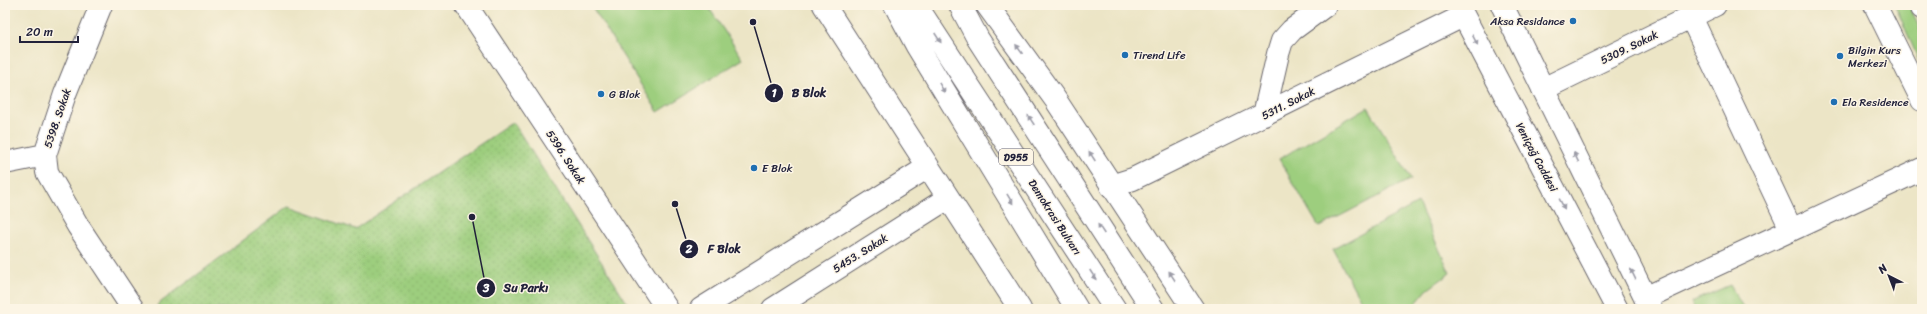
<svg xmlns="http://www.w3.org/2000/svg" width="1927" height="314" font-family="Sriracha,sans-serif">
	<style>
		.grass { fill: #9dce7e; stroke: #60785c }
		.park { fill: url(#park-dots); stroke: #60785c }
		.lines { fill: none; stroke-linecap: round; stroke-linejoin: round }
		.minor-casing { stroke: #69666c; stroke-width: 24 }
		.tertiary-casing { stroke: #69666c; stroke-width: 24 }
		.secondary-casing { stroke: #69666c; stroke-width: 24 }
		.trunk-casing { stroke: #69666c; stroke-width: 24 }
		.minor { stroke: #fff; stroke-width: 22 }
		.tertiary { stroke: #fff; stroke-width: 22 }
		.secondary { stroke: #fff; stroke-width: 22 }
		.trunk { stroke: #fff; stroke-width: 22 }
		.oneway { fill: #9c9ca7 }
		.poi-dot { fill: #1f6fb2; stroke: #fcf5e5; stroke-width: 1.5 }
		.labels { text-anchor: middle; stroke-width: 3; stroke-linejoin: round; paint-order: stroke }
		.shield { fill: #fcf5e5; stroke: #63616e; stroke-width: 1 }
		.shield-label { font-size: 10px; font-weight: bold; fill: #22223b }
		.poi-label { font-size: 11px; fill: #22223b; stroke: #fcf5e5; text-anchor: start }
		.street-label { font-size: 11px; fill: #22223b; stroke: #fcf5e5 }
		.leader { fill: none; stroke: #22223b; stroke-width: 1.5 }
		.callout-dot { fill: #22223b; stroke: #fcf5e5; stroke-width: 1.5 }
		.mark-label { font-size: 12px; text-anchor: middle; font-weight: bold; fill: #fff }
		.callout-label { font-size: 12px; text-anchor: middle; font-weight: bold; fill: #22223b; stroke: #fcf5e5; stroke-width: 3; stroke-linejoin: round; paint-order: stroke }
	</style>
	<defs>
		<pattern id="park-dots" width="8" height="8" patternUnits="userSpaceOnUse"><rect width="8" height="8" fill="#9dce7e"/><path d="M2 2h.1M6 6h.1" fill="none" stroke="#87b16e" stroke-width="1.8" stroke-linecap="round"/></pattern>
	</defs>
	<rect width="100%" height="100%" fill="#fcf5e5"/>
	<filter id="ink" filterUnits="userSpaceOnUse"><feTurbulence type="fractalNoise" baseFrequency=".025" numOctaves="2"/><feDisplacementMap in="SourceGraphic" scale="8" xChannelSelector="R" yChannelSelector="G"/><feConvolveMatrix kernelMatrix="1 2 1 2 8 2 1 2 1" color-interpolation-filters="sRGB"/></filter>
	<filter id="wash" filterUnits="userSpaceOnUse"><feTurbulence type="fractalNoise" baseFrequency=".012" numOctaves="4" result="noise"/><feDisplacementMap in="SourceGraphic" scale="16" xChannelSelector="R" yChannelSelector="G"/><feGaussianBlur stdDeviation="0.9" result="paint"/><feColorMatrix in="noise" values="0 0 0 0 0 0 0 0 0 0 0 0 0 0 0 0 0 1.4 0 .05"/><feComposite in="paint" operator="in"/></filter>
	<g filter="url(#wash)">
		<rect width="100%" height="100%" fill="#ece5c6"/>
		<!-- grass -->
		<path class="grass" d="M 591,5 L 707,5 L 743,59 L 658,112 Z
			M 1895,5 L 1909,5 L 1922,34 L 1922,68 Z
			M 1368,107 L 1411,179 L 1319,227 L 1279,159 Z
			M 1418,203 L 1450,273 L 1427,290 L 1411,309 L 1365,309 L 1333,249 Z
			M 1730,285 L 1744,309 L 1695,309 L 1691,302 Z"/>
		<!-- park -->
		<path class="park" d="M 513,122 L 631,309 L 159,309 L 157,305 L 289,206 L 355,229 Z"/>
	</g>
	<g filter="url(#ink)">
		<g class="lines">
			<!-- minor casing -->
			<g class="minor-casing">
				<path id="minor" d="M 101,5 L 65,94 L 45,155 L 47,172 L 78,226 L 133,309
					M 466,5 L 667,309
					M 824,5 L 1020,309
					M 1691,17 L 1791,229
					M 1543,89 L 1715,5
					M 1264,115 L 1278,54 L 1282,41 L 1292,30 L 1326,5
					M 5,163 L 45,155
					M 1111,186 L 1133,179 L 1463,16
					M 1645,298 L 1922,169
					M 701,309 L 928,167
					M 773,309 L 948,198"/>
			</g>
			<!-- tertiary casing -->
			<g class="tertiary-casing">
				<path id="tertiary" d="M 1458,5 L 1617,309
					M 1502,5 L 1651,309"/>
			</g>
			<!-- secondary casing -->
			<g class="secondary-casing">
				<path id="secondary" d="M 1875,5 L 1922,100
					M 1921,5 L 1922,8"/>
			</g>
			<!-- trunk casing -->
			<g class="trunk-casing">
				<path id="trunk" d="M 895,5 L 917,46 L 1077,309
					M 916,5 L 1115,309
					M 960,5 L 978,39 L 1153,309
					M 987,5 L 1055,99 L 1193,309"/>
			</g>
			<!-- minor -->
			<use href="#minor" class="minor"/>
			<!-- tertiary -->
			<use href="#tertiary" class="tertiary"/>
			<!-- secondary -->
			<use href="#secondary" class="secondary"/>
			<!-- trunk -->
			<use href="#trunk" class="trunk"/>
		</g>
		<!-- one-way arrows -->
		<defs><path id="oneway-solid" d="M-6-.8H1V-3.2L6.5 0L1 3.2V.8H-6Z"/></defs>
		<g class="oneway">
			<use href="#oneway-solid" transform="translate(938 38) rotate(57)"/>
			<use href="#oneway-solid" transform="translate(1475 40) rotate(62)"/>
			<use href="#oneway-solid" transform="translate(1019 49) rotate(-126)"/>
			<use href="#oneway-solid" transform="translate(942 88) rotate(59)"/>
			<use href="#oneway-solid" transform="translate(1031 120) rotate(-123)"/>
			<use href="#oneway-solid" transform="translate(1092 156) rotate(-123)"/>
			<use href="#oneway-solid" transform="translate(1576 157) rotate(-116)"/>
			<use href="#oneway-solid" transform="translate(1010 199) rotate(59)"/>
			<use href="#oneway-solid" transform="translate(1562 204) rotate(62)"/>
			<use href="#oneway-solid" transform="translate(1101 229) rotate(-123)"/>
			<use href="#oneway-solid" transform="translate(1633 274) rotate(-116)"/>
			<use href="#oneway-solid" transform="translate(1093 275) rotate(57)"/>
			<use href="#oneway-solid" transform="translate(1172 276) rotate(-124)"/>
		</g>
	</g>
	<!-- markers -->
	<g class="poi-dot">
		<circle cx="1573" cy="21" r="4"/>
		<circle cx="1125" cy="55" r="4"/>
		<circle cx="1840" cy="56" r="4"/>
		<circle cx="601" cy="94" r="4"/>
		<circle cx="1834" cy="102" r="4"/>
		<circle cx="754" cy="168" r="4"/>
	</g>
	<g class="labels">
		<!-- shield labels -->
		<rect class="shield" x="999" y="149" width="34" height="16" rx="3"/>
		<g class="shield-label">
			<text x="1016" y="161">D955</text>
		</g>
		<!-- poi labels -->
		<g class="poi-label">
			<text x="1565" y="25" text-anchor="end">Aksa Residance</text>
			<text x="1848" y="54">Bilgin Kurs<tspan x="1848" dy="13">Merkezi</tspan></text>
			<text x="1133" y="59">Tirend Life</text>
			<text x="609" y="98">G Blok</text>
			<text x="1842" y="106">Ela Residence</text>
			<text x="762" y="172">E Blok</text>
		</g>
		<!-- street labels -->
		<g class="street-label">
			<text transform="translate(1629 47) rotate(-26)" y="4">5309. Sokak</text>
			<text transform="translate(1288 103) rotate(-27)" y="4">5311. Sokak</text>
			<text transform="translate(57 118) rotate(-71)" y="4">5398. Sokak</text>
			<text transform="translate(566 157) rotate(57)" y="4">5396. Sokak</text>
			<text transform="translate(1537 157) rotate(62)" y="4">Yeniçağ Caddesi</text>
			<text transform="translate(1055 217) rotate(57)" y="4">Demokrasi Bulvarı</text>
			<text transform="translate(860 253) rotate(-32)" y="4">5453. Sokak</text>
		</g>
	</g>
	<!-- callouts -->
	<path class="leader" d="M753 22L774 93M675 204L689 249M472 217L486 288"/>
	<g class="callout-dot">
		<circle cx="753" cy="22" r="4"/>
		<circle cx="675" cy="204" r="4"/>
		<circle cx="472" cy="217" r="4"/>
		<circle cx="774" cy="93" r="10"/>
		<circle cx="689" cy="249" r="10"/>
		<circle cx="486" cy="288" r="10"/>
	</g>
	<g class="mark-label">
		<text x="774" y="97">1</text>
		<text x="689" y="253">2</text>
		<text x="486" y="292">3</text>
	</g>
	<g class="callout-label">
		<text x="809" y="97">B Blok</text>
		<text x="724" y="253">F Blok</text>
		<text x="526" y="292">Su Parkı</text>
	</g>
	<!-- margin -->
	<rect width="1927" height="314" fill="none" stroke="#fcf5e5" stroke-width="20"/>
	<!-- north arrow -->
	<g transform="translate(1889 276) rotate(318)" stroke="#fcf5e5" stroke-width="3" paint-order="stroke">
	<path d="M0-3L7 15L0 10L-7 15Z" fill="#22223b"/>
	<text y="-6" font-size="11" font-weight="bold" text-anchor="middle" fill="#22223b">N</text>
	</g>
	<!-- scale -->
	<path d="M20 36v6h58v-6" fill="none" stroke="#22223b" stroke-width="2"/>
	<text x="26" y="36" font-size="12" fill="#22223b" stroke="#fcf5e5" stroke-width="3" paint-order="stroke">20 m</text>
</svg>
